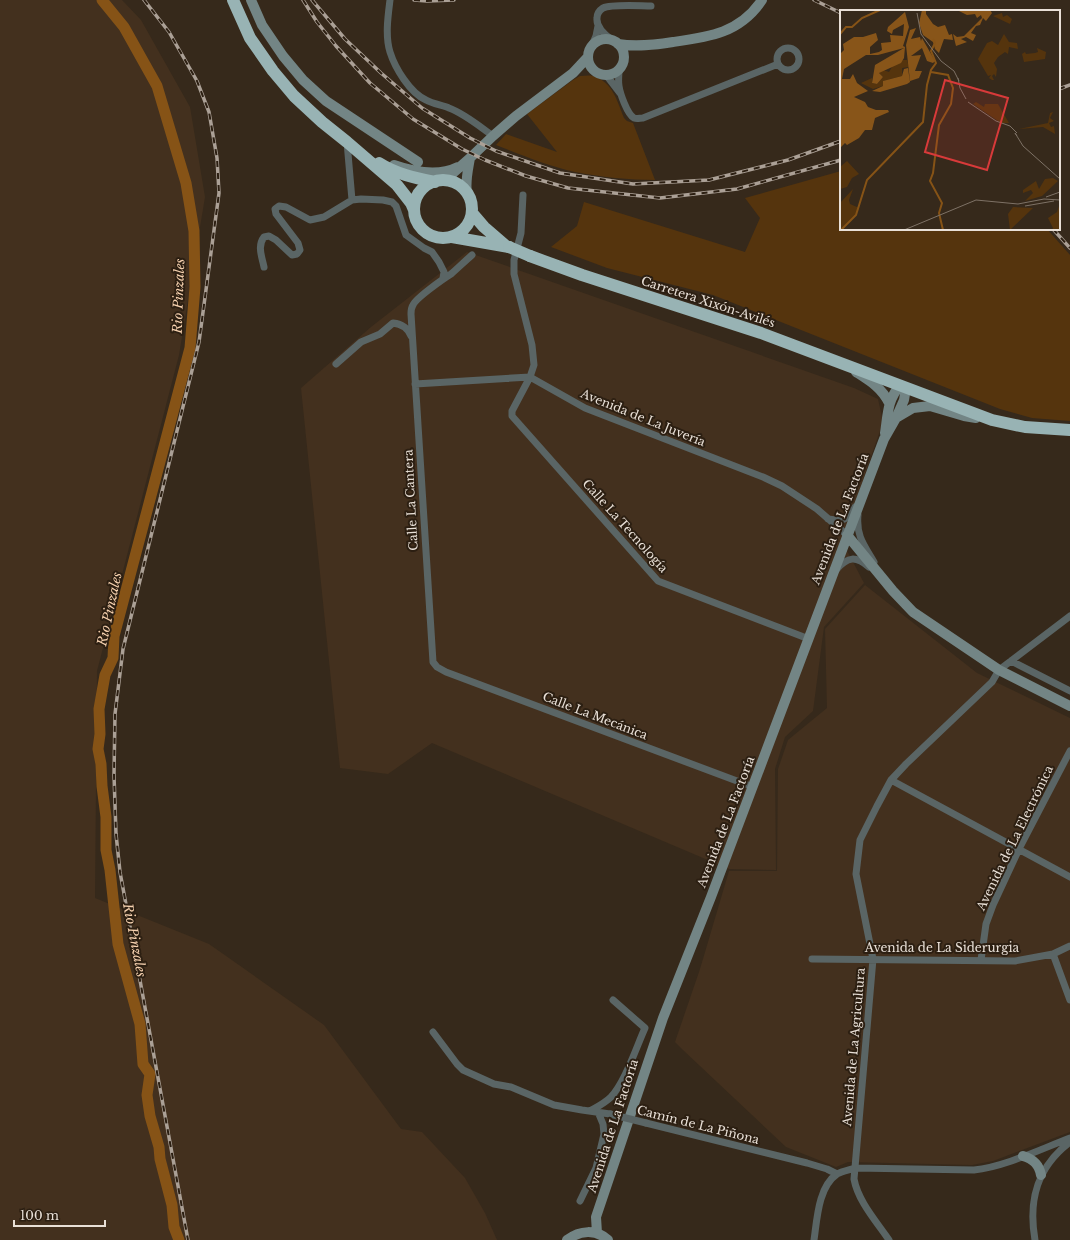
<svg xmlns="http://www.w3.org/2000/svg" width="1070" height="1240" font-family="'Libre Baskerville',serif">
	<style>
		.built { fill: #43301e }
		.green { fill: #55340d }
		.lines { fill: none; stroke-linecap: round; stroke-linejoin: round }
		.river { stroke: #865316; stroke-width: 11 }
		.street { stroke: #5a6565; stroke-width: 7 }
		.secondary { stroke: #738585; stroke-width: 10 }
		.highway { stroke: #98b3b4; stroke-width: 12 }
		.rail-casing { stroke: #aba096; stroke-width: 3.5 }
		.rail { stroke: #2c1f12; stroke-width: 2; stroke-dasharray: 6; stroke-linecap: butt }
		.street-bridge { stroke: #5a6565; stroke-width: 7 }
		.highway-bridge { stroke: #98b3b4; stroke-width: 12 }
		.labels { text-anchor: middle; stroke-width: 4; stroke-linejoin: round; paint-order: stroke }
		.street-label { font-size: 12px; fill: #e9e0d7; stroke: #2c1f12 }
		.water-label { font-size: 13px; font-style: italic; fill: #f6d1af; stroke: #2c1f12 }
		.inset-river { fill: none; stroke: #865316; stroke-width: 2 }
		.inset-road { fill: none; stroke: #7e7266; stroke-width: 1 }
		.view { fill: #d83a3a; fill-opacity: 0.15; stroke: #d83a3a; stroke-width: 2 }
		.inset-edge { fill: none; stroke: #e9e0d7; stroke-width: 2 }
	</style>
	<rect width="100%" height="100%" fill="#36291b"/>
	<!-- built -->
	<path class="built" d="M 0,0 L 122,0 L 141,20 L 190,107 L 205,197 L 179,355 L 97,671 L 95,898 L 209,944 L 324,1025 L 401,1129 L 422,1132 L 465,1178 L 485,1213 L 497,1240 L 0,1240 Z
		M 467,252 L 854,388 L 878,399 L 883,422 L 842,541 L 864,583 L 824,627 L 813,711 L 785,737 L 775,769 L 776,870 L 729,869 L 432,743 L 388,774 L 340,768 L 301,388 L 371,327 Z
		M 865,585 L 977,673 L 1070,718 L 1070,1132 L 993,1161 L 972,1165 L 848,1162 L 836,1167 L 786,1147 L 683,1050 L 675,1042 L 700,969 L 729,871 L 777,871 L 778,769 L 788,740 L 827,708 L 825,629 Z"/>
	<!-- green -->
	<path class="green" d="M 580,76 C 584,76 589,75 593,76 C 613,82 617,101 624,118 L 627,121 L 633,123 L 655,180 C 630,180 600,177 575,172 C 548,166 521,155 496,145 L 506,134 L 557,152 L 527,114 L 573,80 Z
		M 841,171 L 841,229 L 1047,229 L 1070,255 L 1070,421 L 1032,418 L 1000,409 L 713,295 L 607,268 L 551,247 L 577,226 L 584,202 L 745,252 L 760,218 L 745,198 Z"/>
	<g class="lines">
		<!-- river -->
		<path class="river" d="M 102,0 L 124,27 L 157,86 L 186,183 L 194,231 L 195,287 L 190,348 L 114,636 L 113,658 L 105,675 L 99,709 L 100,734 L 98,749 L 101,764 L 102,786 L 106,817 L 106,850 L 110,870 L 118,944 L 140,1024 L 143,1064 L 150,1074 L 147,1095 L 150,1116 L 159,1147 L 160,1159 L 172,1205 L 174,1227 L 179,1240"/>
		<!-- street -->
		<path class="street" d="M 390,0 C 388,16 385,36 390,52 C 395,68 410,93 426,100 C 433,104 442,105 449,108 C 465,114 479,126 493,136
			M 612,40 C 605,35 596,28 597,18 C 597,14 600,10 603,8 C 612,4 640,6 651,6
			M 592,45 L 596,36 L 598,26
			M777 59a11 11 0 1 1 22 0a11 11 0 1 1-22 0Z
			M 619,70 C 619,75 618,81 619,86 C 620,93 627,114 634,118 C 637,119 640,118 643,118 L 778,64
			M 607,76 L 620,93
			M 347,142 L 352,200
			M 523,195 L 521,233 L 514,260 L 514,274 L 532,345 L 534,365 L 530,377 L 512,411 L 512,416 L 658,581 L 809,639
			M 472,255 C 465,261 458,268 451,274 C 443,279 416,298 413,305 C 411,308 411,312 411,314 L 433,662 L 437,667 L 446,672 L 753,787
			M 264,267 C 262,257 257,246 264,237 L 269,236 L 276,240 L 292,255 L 297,254 L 300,250 L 298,243 L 276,214 L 275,209 L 279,206 L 286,207 L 310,220 L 324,217 L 352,200 L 361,199 L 383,200 L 392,202 L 396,206 L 406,235 L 424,248 L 432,252 L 439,262 L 444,272 L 443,278
			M 336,364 L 361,342 L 380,334 L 393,323 C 402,324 408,328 411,336
			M 415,384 L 530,377 L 585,408 L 763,477 L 782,486 L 817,509 L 847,535
			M 858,515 C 856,536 864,545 874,562
			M 828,519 C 845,522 846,520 855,507
			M 836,570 C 848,556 856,556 869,567
			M 1011,661 L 1070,691
			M 891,780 L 1070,877
			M 1053,954 L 1070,1000
			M 812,959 L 1015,961 L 1053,954 L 1070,946
			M 981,960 L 986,924 L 993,905 L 1019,849 L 1070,751
			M 433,1032 L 457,1064 L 463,1070 L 494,1084 L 511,1087 L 554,1105 L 582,1110 L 610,1114
			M 590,1111 C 597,1107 605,1103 611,1097 C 625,1082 636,1048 645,1028 L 613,1000
			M 646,1123 L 807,1163 L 827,1169 L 837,1174
			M 580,1201 L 596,1168 L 604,1134 L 603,1124 L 598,1112
			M 814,1240 C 817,1220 818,1187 837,1174 C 842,1171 849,1170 855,1168 L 974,1170 C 1004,1167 1041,1149 1070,1138
			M 889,1240 C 876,1221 858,1201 854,1179 L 873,959 L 856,874 L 860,840 L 877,806 L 891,780 L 906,764 L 992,682 L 999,670 L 1070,616
			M 1035,1240 C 1028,1200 1037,1167 1070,1142"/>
		<!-- secondary -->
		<path class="secondary" d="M 251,0 L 262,25 L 283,56 L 303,80 L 326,101 L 418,162
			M588 57a18 18 0 1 1 36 0a18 18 0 1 1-36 0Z
			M 618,44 C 637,47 654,45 673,42 C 709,37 740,33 762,0
			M 394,165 C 414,172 438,177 458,167
			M 444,181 L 470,158 L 493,136 L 516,116 L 573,73 L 587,58
			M 467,193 C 465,181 468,170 470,158
			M 856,372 C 870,381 882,388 889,403
			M 896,418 L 904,400 L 906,388
			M 885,433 C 888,414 887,401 900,385
			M 847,535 L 893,591 L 913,612 L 999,670 L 1070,706
			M 1023,1156 C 1033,1159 1039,1164 1041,1175
			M 597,1233 L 596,1217 L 663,1018 L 711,897 L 884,439 L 896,418 L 913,408 L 930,406 L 964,416 L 976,418
			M 567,1240 C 580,1230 596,1229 608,1240"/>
		<!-- highway -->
		<path class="highway" d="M 233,0 L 250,38 L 273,71 L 294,96 L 322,122 L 347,142 L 397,185 L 411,203 L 414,210
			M 379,163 C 396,174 416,178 435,182
			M414 209a29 29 0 1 1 58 0a29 29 0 1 1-58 0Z
			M 472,213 L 484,227 L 506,246
			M 452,237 L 509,247
			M 530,256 L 582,275 L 761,333 L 992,420 L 1025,427 L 1070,430"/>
		<!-- rail casing -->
		<g class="rail-casing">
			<path id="rail" d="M 144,0 L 169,32 L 197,81 L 209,112 L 217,158 L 219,193 L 199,342 L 123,649 L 115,714 L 114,775 L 116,834 L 120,872 L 188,1240
				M 303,0 L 317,22 L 336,46 L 370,83 L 413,119 L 462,149 L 485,160 L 526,176 L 568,188 L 660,198 L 737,189 L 841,160
				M 312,0 L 345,39 L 381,73 L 422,108 L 470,138 L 496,151 L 560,173 L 633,184 L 709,180 L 788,160 L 841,141
				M 414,0 L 427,1 L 454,0
				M 814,0 L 841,13
				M 1059,89 L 1070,85
				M 1053,229 L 1070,248"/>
		</g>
		<!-- rail -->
		<use href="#rail" class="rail"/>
		<!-- street-bridge -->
		<path class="street-bridge" d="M 610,1114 L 646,1123"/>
		<!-- highway-bridge -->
		<path class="highway-bridge" d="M 509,247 L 530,256"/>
	</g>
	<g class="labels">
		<!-- street labels -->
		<g class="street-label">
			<text transform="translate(708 302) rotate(18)" y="4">Carretera Xixón-Avilés</text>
			<text transform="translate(643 418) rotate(22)" y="4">Avenida de La Juvería</text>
			<text transform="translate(411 500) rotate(-93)" y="4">Calle La Cantera</text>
			<text transform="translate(840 519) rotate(-69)" y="4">Avenida de La Factoría</text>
			<text transform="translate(625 526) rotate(48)" y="4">Calle La Tecnología</text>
			<text transform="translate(595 716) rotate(21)" y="4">Calle La Mecánica</text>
			<text transform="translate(726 822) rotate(-69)" y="4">Avenida de La Factoría</text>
			<text transform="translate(1015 838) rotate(-64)" y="4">Avenida de La Electrónica</text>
			<text x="942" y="952">Avenida de La Siderurgia</text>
			<text transform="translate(854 1047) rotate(-85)" y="4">Avenida de La Agricultura</text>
			<text transform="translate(698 1125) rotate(14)" y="4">Camín de La Piñona</text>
			<text transform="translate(613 1126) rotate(-72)" y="4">Avenida de La Factoría</text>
		</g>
		<!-- water labels -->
		<g class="water-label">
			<text transform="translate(178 296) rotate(-88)" y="5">Rio Pinzales</text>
			<text transform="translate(109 609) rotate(-78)" y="5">Rio Pinzales</text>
			<text transform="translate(135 940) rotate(79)" y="5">Rio Pinzales</text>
		</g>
	</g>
	<!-- overview -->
	<g transform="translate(840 10)">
		<rect width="220" height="220" fill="#36291b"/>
		<path d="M 162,3 L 163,7 L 167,5 L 172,9 L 170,14 L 153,6 ZM 164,24 L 169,32 L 177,33 L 178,39 L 169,37 L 168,44 L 165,42 L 158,47 L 154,53 L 157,59 L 156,67 L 154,64 L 152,66 L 154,70 L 152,70 L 149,68 L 151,65 L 148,66 L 138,49 L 147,33 L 152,31 L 158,35 ZM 197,38 L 206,42 L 205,49 L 184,52 L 182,44 L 185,42 L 186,44 L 195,43 L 198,42 ZM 63,50 L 67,50 L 69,57 L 62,58 L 62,66 L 43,71 L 43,76 L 33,79 L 21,73 L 32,68 L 32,73 L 37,74 L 43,67 L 39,63 L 43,60 L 49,62 L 53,55 ZM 136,92 L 144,97 L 145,94 L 158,94 L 169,113 L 161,113 L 133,94 ZM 213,102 L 210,108 L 214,111 L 209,113 L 211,117 L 214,116 L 215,124 L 203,117 L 179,119 L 208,113 L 210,103 ZM 7,151 L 19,164 L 12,168 L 7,177 L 0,179 L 0,157 ZM 213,168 L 218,171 L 202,186 L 185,191 L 193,183 L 191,180 L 183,183 L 183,180 L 196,171 L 199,179 L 205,169 ZM 13,179 L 9,190 L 10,194 L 19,198 L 15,206 L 0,220 L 0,193 ZM 220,193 L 220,220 L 212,220 L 213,218 L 208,208 L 217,202 ZM 173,197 L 193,198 L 170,220 L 168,204 Z" fill="#55340d"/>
		<path d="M 82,0 L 86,0 L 86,4 L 93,14 L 98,17 L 105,15 L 109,25 L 112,24 L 113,30 L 104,29 L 99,43 L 102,46 L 95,39 L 93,32 L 83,25 L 79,13 ZM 117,0 L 150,0 L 152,3 L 146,11 L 143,8 L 140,15 L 136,16 L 131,23 L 136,25 L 133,31 L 126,27 L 121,29 L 127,32 L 116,36 L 113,24 L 117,27 L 124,26 L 142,8 L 141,5 L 137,8 L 135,4 L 127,5 ZM 65,2 L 69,17 L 63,36 L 65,37 L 64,48 L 61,53 L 39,63 L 43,67 L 37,74 L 32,73 L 35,55 L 64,38 L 38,45 L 26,45 L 4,59 L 2,69 L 10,69 L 13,64 L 17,73 L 28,81 L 14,87 L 25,92 L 28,97 L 36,100 L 48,100 L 49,102 L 35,108 L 32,120 L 25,120 L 19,128 L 7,135 L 5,133 L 0,138 L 0,44 L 4,40 L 3,34 L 14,27 L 23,27 L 36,23 L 38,30 L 30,37 L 30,44 L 39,42 L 42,40 L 41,33 L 51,32 L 50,25 L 63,26 L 64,14 L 53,20 L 52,24 L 47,21 L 48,17 ZM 76,18 L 71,29 L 80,27 L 81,31 L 82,28 L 95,51 L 93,53 L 87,51 L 82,38 L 71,46 L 81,45 L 75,61 L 82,61 L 79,68 L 70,71 L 66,35 L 70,20 ZM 68,58 L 70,72 L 67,74 L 40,82 L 32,81 L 43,76 L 43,71 L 62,66 L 64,59 Z" fill="#885519"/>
		<path class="inset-river" d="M 0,24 L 6,17 L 12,17 L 22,8 L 40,0M 91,62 L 108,65 L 113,78 L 111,94 L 99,115 L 93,163 L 90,171 L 102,193 L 99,203 L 103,220M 1,220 L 16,205 L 27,170 L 83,112 L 87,75 L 91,60 L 96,53 L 91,41 L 95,33 L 93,29"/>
		<path class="inset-road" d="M 77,3 L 81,24 L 101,51 L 114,61 L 119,71M 118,68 L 120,78 L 126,89M 128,92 L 156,111 L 170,116 L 177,123M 177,126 L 175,123 L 183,136 L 220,169M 206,187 L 220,182M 185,196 L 214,191M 64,220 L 136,190 L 178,194 L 204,189 L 220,190"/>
		<path class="view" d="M 105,70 L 168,88 L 147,160 L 85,142 Z"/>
		<rect width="220" height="220" class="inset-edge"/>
	</g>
	<!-- scale -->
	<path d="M14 1220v6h91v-6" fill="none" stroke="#e9e0d7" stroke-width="2"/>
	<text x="20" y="1220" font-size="12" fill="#e9e0d7" stroke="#2c1f12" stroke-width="3" paint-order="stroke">100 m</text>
</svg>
